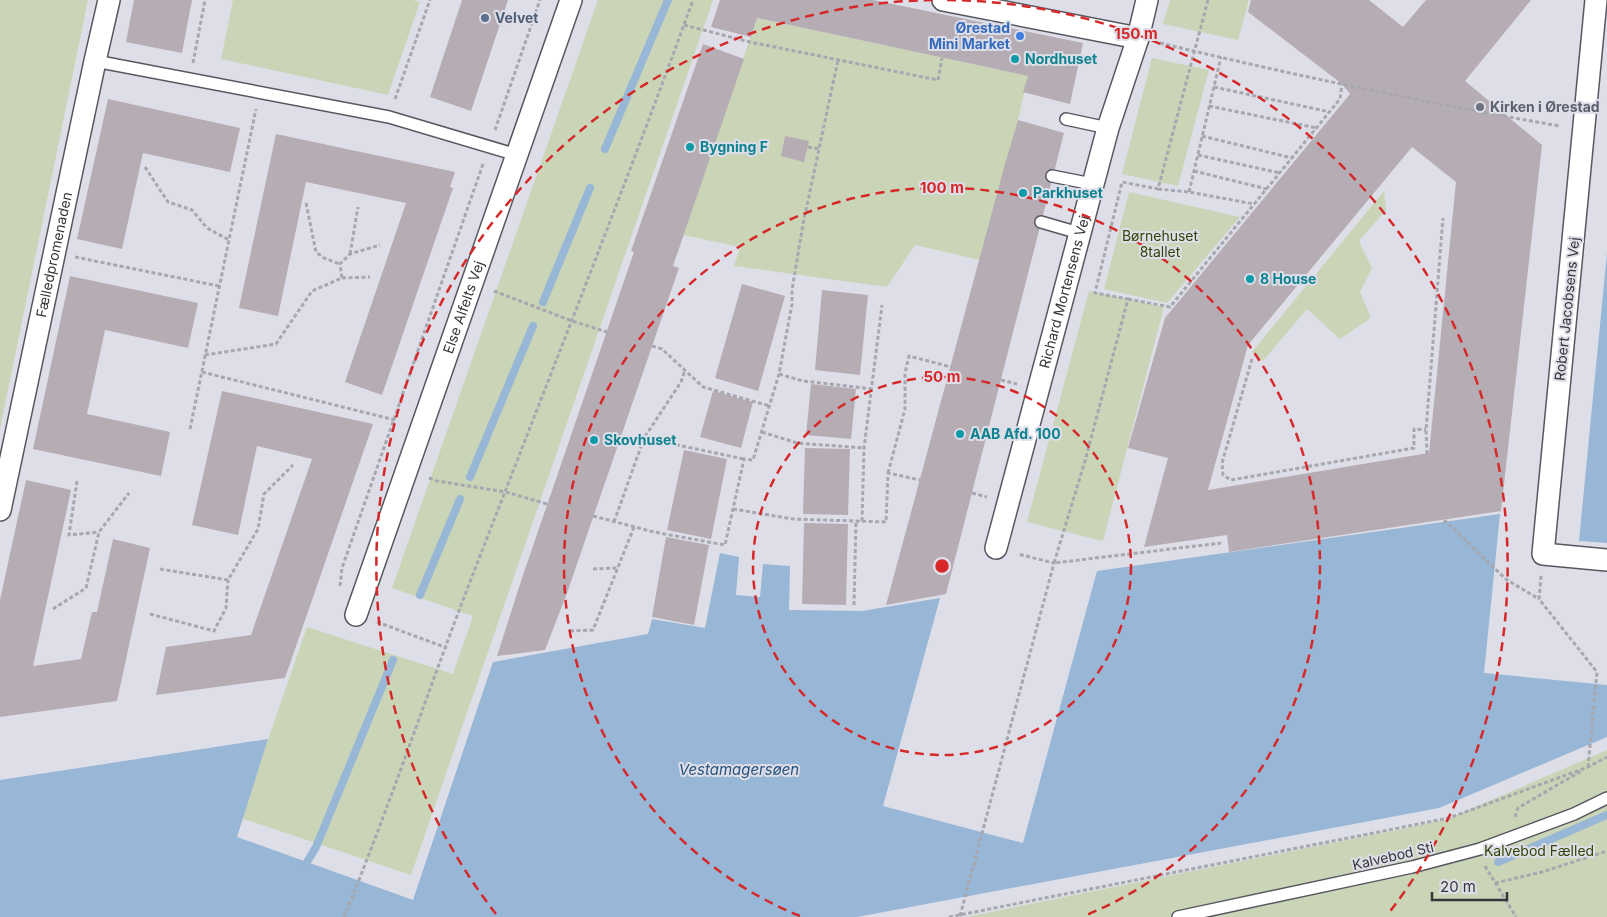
<svg xmlns="http://www.w3.org/2000/svg" width="1607" height="917" font-family="Inter,sans-serif">
	<style>
		.green { fill: #cad5b7 }
		.water { fill: #98b6d5 }
		.lines { fill: none; stroke-linecap: round; stroke-linejoin: round }
		.stream { stroke: #98b6d5; stroke-width: 8 }
		.building { fill: #b6acb3; fill-rule: evenodd }
		.service-casing { stroke: #575760; stroke-width: 14 }
		.minor-casing { stroke: #575760; stroke-width: 24 }
		.path { stroke: #a7a7b0; stroke-width: 3; stroke-dasharray: 4 2.5; stroke-linecap: butt }
		.service { stroke: #fff; stroke-width: 11 }
		.minor { stroke: #fff; stroke-width: 21 }
		.ring { fill: none; stroke: #d62828; stroke-width: 2.5; stroke-dasharray: 9 6 }
		.service-dot { fill: #5c6f8a; stroke: #dedee9; stroke-width: 2 }
		.shop-dot { fill: #3f7fe0; stroke: #dedee9; stroke-width: 2 }
		.culture-dot { fill: #0f9aa8; stroke: #dedee9; stroke-width: 2 }
		.worship-dot { fill: #6b7280; stroke: #dedee9; stroke-width: 2 }
		.labels { text-anchor: middle; stroke-width: 4; stroke-linejoin: round; paint-order: stroke }
		.service-label { font-size: 14px; font-weight: bold; fill: #4e5e75; stroke: #dedee9; text-anchor: start }
		.shop-label { font-size: 14px; font-weight: bold; fill: #366cbe; stroke: #dedee9; text-anchor: end }
		.culture-label { font-size: 14px; font-weight: bold; fill: #0d838f; stroke: #dedee9; text-anchor: start }
		.worship-label { font-size: 14px; font-weight: bold; fill: #5b616d; stroke: #dedee9; text-anchor: start }
		.park-label { font-size: 14px; fill: #344404; stroke: #dedee9 }
		.street-label { font-size: 14px; fill: #36363a; stroke: #dedee9 }
		.water-label { font-size: 15px; font-style: italic; fill: #27537d; stroke: #dedee9 }
		.centre { fill: #d62828; stroke: #dedee9; stroke-width: 2.5 }
		.ring-label { font-size: 15px; text-anchor: middle; font-weight: bold; fill: #d62828; stroke: #dedee9; stroke-width: 4; stroke-linejoin: round; paint-order: stroke }
	</style>
	<rect width="100%" height="100%" fill="#dedee9"/>
	<!-- green -->
	<path class="green" d="M 0,0 L 88,0 L 0,429 Z
		M 233,0 L 412,0 L 420,2 L 388,95 L 221,59 Z
		M 598,0 L 713,0 L 411,875 L 241,818 L 307,627 L 453,674 L 473,616 L 392,588 Z
		M 1170,0 L 1249,0 L 1238,40 L 1163,24 Z
		M 757,18 L 1028,76 L 1018,120 L 980,260 L 915,245 L 887,287 L 734,266 L 740,247 L 683,235 Z
		M 1152,58 L 1209,70 L 1178,186 L 1122,174 Z
		M 1384,191 L 1386,210 L 1359,241 L 1372,268 L 1360,292 L 1371,318 L 1340,339 L 1307,309 L 1263,361 L 1252,352 Z
		M 1129,192 L 1240,217 L 1167,303 L 1104,289 Z
		M 1089,291 L 1164,307 L 1103,541 L 1027,522 Z
		M 1607,750 L 1607,917 L 966,917 L 1445,820 Z"/>
	<!-- water -->
	<path class="water" d="M 1607,253 L 1607,543 L 1579,541 Z
		M 1500,514 L 1484,673 L 1607,685 L 1607,737 L 1439,808 L 857,917 L 0,917 L 0,780 L 268,739 L 237,837 L 413,900 L 493,662 L 648,634 L 652,619 L 705,628 L 720,553 L 739,557 L 736,595 L 760,597 L 763,564 L 790,566 L 789,610 L 862,611 L 940,598 L 883,806 L 1023,843 L 1097,571 Z"/>
	<g class="lines">
		<!-- stream -->
		<path class="stream" d="M 605,149 L 668,0
			M 543,302 L 590,188
			M 470,477 L 533,326
			M 420,595 L 460,499
			M 307,862 L 316,847 L 393,660
			M 1498,862 L 1607,815"/>
	</g>
	<!-- building -->
	<path class="building" d="M 134,0 L 192,0 L 182,53 L 126,42 Z
		M 462,0 L 508,0 L 471,111 L 430,97 Z
		M 720,0 L 873,0 L 1083,43 L 1070,104 L 1023,92 L 1028,76 L 757,18 L 751,37 L 711,27 Z
		M 1251,0 L 1369,0 L 1403,27 L 1426,0 L 1531,0 L 1465,81 L 1542,145 L 1501,511 L 1229,552 L 1227,535 L 1144,547 L 1168,458 L 1128,448 L 1165,318 L 1350,94 L 1342,84 L 1248,12 ZM 1412,147 L 1456,182 L 1429,453 L 1208,490 L 1248,345 Z
		M 703,44 L 744,59 L 673,266 L 679,268 L 567,593 L 545,650 L 497,656 L 522,578 L 634,252 L 631,251 Z
		M 108,99 L 240,128 L 230,172 L 143,153 L 122,249 L 77,239 Z
		M 1018,120 L 1064,133 L 946,594 L 886,605 L 1005,164 Z
		M 276,134 L 455,172 L 450,187 L 453,188 L 382,395 L 345,382 L 406,203 L 306,182 L 278,316 L 239,308 Z
		M 785,136 L 809,141 L 804,162 L 781,156 Z
		M 70,276 L 198,303 L 188,348 L 105,330 L 87,414 L 170,432 L 161,476 L 33,449 Z
		M 742,284 L 785,296 L 758,391 L 715,378 Z
		M 822,290 L 868,295 L 860,375 L 815,370 Z
		M 811,384 L 856,389 L 851,439 L 806,435 Z
		M 222,391 L 373,424 L 285,678 L 156,695 L 166,647 L 251,635 L 312,459 L 257,446 L 238,535 L 192,525 Z
		M 713,391 L 753,402 L 741,448 L 700,437 Z
		M 805,448 L 850,449 L 848,515 L 803,514 Z
		M 684,450 L 727,459 L 711,539 L 667,530 Z
		M 26,480 L 71,490 L 33,666 L 81,659 L 92,612 L 97,612 L 113,539 L 150,548 L 117,701 L 0,717 L 0,600 Z
		M 804,523 L 848,524 L 846,605 L 802,604 Z
		M 666,537 L 709,545 L 694,625 L 652,617 Z"/>
	<g class="lines">
		<!-- service casing -->
		<g class="service-casing">
			<path id="service" d="M 95,61 L 389,117 L 517,155
				M 1066,119 L 1108,128
				M 1052,176 L 1092,184
				M 1041,222 L 1079,233
				M 1178,917 L 1412,867 L 1480,849 L 1574,814 L 1607,798"/>
		</g>
		<!-- minor casing -->
		<g class="minor-casing">
			<g id="minor">
				<path d="M 943,0 L 1138,38"/>
				<path d="M 1596,0 L 1543,554 L 1607,560"/>
				<path id="s1" d="M 0,510 L 95,61 L 109,0"/>
				<path id="s2" d="M 996,548 L 1108,128 L 1138,38 L 1147,0"/>
				<path id="s3" d="M 356,615 L 571,0"/>
			</g>
		</g>
		<!-- path -->
		<path class="path" d="M 1208,0 L 1158,189 L 1122,182 L 1095,293 L 1128,299 L 1085,461 L 1054,563 L 1221,543
			M 684,25 L 750,42 L 938,80 L 942,58
			M 1160,43 C 1293,75 1426,103 1560,126
			M 193,63 L 205,0
			M 1214,87 L 1330,112
			M 395,99 L 430,0
			M 1209,106 L 1317,128
			M 495,130 L 540,0
			M 1202,136 L 1292,158
			M 808,147 L 820,149
			M 1198,155 L 1280,173
			M 145,167 L 168,202 L 192,210 L 207,228 L 229,240
			M 1194,171 L 1267,189
			M 1158,189 L 1189,192 L 1254,204
			M 1189,192 L 1221,57
			M 306,203 L 316,252 L 324,258 L 340,264
			M 350,254 L 358,207
			M 75,257 L 219,286
			M 342,278 L 370,277
			M 494,291 L 572,321 L 607,332
			M 1128,299 L 1170,307 L 1340,99 L 1342,84
			M 652,346 L 662,349 L 703,387 L 770,406
			M 205,355 L 276,344 L 312,291 L 342,278 L 340,264 L 350,254 L 380,245
			M 1252,359 L 1222,463 L 1223,475 L 1231,480 L 1414,448 L 1414,429 L 1426,430
			M 202,372 L 395,420
			M 779,374 L 803,381 L 872,389
			M 1001,380 L 1017,384
			M 190,429 L 256,109
			M 762,432 L 797,443 L 864,448
			M 644,438 L 744,459
			M 1427,454 L 1426,430 L 1443,218
			M 888,473 L 905,409 L 905,373 L 909,356 L 951,367
			M 429,478 L 437,481 L 506,492 L 547,504
			M 77,481 L 69,535 L 99,532
			M 972,493 L 987,497
			M 733,509 L 793,519 L 886,522 L 888,473 L 920,480
			M 593,516 L 654,532 L 725,545 L 744,459 L 753,460 L 779,374 L 792,304 L 792,290 L 803,224 L 838,60
			M 1444,520 L 1507,580 L 1539,599
			M 862,521 L 864,448 L 882,305
			M 614,522 L 644,438 L 681,382 L 685,370
			M 160,569 L 228,580 L 258,529 L 264,494 L 293,465
			M 593,569 L 618,568
			M 1541,576 L 1539,599 L 1597,672 L 1588,767
			M 340,586 L 342,568 L 483,164
			M 854,605 L 856,521
			M 53,609 L 86,588 L 99,532 L 129,493
			M 150,614 L 214,631 L 226,608 L 228,580
			M 377,622 L 447,648
			M 570,631 L 593,630 L 634,527
			M 1515,817 L 1518,808 L 1583,770
			M 1485,866 L 1516,917
			M 1495,883 L 1542,872 L 1607,851
			M 960,916 L 1054,563 L 1018,554
			M 344,917 C 386,815 421,711 460,608 C 538,405 619,204 693,0
			M 949,917 L 1449,818 L 1588,767 L 1607,757"/>
		<!-- service -->
		<use href="#service" class="service"/>
		<!-- minor -->
		<use href="#minor" class="minor"/>
	</g>
	<!-- distance rings -->
	<g class="ring">
		<circle cx="942" cy="566" r="189"/>
		<path d="M800 916A378 378 0 1 1 1084 916"/>
		<path d="M496 914A566 566 0 0 1 937 0M947 0A566 566 0 0 1 1388 914"/>
	</g>
	<!-- markers -->
	<circle class="service-dot" cx="485" cy="18" r="5"/>
	<circle class="shop-dot" cx="1020" cy="36" r="5"/>
	<g class="culture-dot">
		<circle cx="1015" cy="59" r="5"/>
		<circle cx="690" cy="147" r="5"/>
		<circle cx="1023" cy="193" r="5"/>
		<circle cx="1250" cy="279" r="5"/>
		<circle cx="960" cy="434" r="5"/>
		<circle cx="594" cy="440" r="5"/>
	</g>
	<circle class="worship-dot" cx="1480" cy="107" r="5"/>
	<g class="labels">
		<!-- service labels -->
		<g class="service-label">
			<text x="495" y="23">Velvet</text>
		</g>
		<!-- shop labels -->
		<g class="shop-label">
			<text x="1010" y="33">Ørestad<tspan x="1010" dy="16">Mini Market</tspan></text>
		</g>
		<!-- culture labels -->
		<g class="culture-label">
			<text x="1025" y="64">Nordhuset</text>
			<text x="700" y="152">Bygning F</text>
			<text x="1033" y="198">Parkhuset</text>
			<text x="1260" y="284">8 House</text>
			<text x="970" y="439">AAB Afd. 100</text>
			<text x="604" y="445">Skovhuset</text>
		</g>
		<!-- worship labels -->
		<g class="worship-label">
			<text x="1490" y="112">Kirken i Ørestad</text>
		</g>
		<!-- park labels -->
		<g class="park-label">
			<text x="1160" y="241">Børnehuset<tspan x="1160" dy="16">8tallet</tspan></text>
			<text x="1539" y="856">Kalvebod Fælled</text>
		</g>
		<!-- street labels -->
		<g class="street-label">
			<text dy="5" stroke="none"><textPath href="#s1" startOffset="261">Fælledpromenaden</textPath></text>
			<text dy="5" stroke="none"><textPath href="#s2" startOffset="265">Richard Mortensens Vej</textPath></text>
			<text dy="5" stroke="none"><textPath href="#s3" startOffset="326">Else Alfelts Vej</textPath></text>
			<text transform="translate(1567 309) rotate(-84)" y="5">Robert Jacobsens Vej</text>
			<text transform="translate(1393 856) rotate(-13)" y="5">Kalvebod Sti</text>
		</g>
		<!-- water labels -->
		<g class="water-label">
			<text x="739" y="775">Vestamagersøen</text>
		</g>
	</g>
	<circle cx="942" cy="566" r="8" class="centre"/>
	<g class="ring-label">
		<text x="1136" y="39">150 m</text>
		<text x="942" y="193">100 m</text>
		<text x="942" y="382">50 m</text>
	</g>
	<!-- scale -->
	<path d="M1432 892v8h75v-8" fill="none" stroke="#36363a" stroke-width="2.5"/>
	<text x="1440" y="892" font-size="15" fill="#36363a" stroke="#dedee9" stroke-width="4" paint-order="stroke">20 m</text>
</svg>
